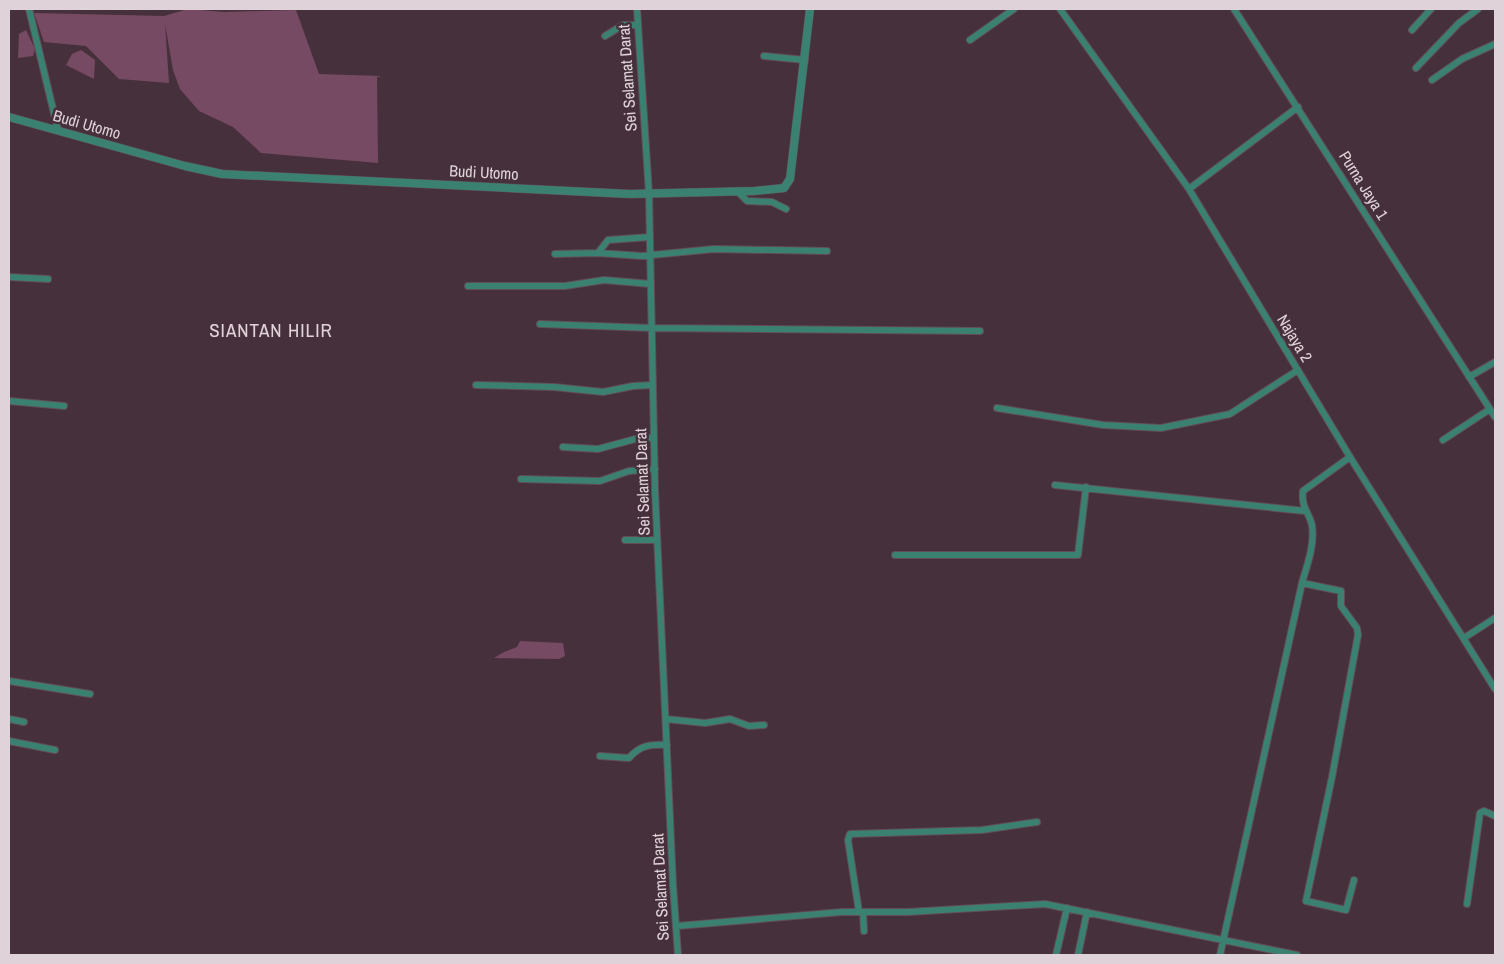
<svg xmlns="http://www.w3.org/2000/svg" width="1504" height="964" font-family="'Archivo Narrow',sans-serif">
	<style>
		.green { fill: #774a63 }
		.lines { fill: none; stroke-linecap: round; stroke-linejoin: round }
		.minor-casing { stroke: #624d57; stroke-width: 8 }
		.tertiary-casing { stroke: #624d57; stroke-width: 9 }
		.minor { stroke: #3b8172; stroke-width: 6 }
		.tertiary { stroke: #3b8172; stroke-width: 8 }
		.labels { text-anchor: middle; stroke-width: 5; stroke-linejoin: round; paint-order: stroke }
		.street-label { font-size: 16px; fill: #e0d2d9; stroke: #46303b }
		.quarter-label { font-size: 19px; letter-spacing: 1px; fill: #e0d2d9; stroke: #46303b }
	</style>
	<rect width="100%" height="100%" fill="#46303b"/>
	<!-- green -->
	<path class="green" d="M 188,9 L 224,12 L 296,10 L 319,74 L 382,76 L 377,77 L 378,163 L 261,153 L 233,127 L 199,111 L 180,89 L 173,70 L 165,24 L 169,83 L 119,79 L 86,46 L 44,42 L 34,13 L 164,16 Z
		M 26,30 L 35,49 L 33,56 L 18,58 L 19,34 Z
		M 81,50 L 95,60 L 94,79 L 66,65 L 72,54 Z
		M 520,641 L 563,643 L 565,656 L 559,659 L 494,658 L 504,652 L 517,647 Z"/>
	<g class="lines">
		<!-- minor casing -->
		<g class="minor-casing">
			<path id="minor" d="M 29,9 L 58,130
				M 637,9 L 649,194 L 655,490 L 673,885 L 678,955
				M 1060,9 L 1189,189 L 1350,457 L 1495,689
				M 1234,9 L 1495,417
				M 1412,30 L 1431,9
				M 605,36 L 623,25 L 637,25
				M 970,40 L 1014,9
				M 764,56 L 805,60
				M 1416,68 L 1459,23 L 1478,9
				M 1432,80 L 1462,59 L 1495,44
				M 1189,189 L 1298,107
				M 737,191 L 747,201 L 772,202 L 786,209
				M 598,253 L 608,240 L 650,237
				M 555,254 L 598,253 L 642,256 L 714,249 L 827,251
				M 9,277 L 48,279
				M 468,286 L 565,286 L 604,280 L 651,284
				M 540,324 L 652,328 L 980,331
				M 1469,377 L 1495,362
				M 476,385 L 554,387 L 603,392 L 633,386 L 653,385
				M 9,401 L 64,406
				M 997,408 L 1103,425 L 1161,428 L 1230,414 L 1298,370
				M 1443,440 L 1490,409
				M 563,447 L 598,449 L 639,438 L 654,438
				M 521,479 L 600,481 L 629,471 L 655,469
				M 1055,485 L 1305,511
				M 625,540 L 657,540
				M 895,555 L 1078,555 L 1086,487
				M 1302,583 L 1341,591 L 1341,606 L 1357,628 L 1358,635 L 1332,777 L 1306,901 L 1346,910 L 1354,880
				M 1464,638 L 1495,618
				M 9,681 L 90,694
				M 9,719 L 24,722
				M 666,719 L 705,723 L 730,719 L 749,726 L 764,725
				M 9,741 L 55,750
				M 600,756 L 629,758 C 640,745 651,744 667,745
				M 1467,904 L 1480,813 L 1484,811 L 1495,816
				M 859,912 L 848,840 L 850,834 L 982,830 L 1037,822
				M 863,912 L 864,931
				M 677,926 L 842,912 L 908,912 L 1045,904 L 1297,955
				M 1056,955 L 1067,908
				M 1078,955 L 1087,912
				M 1220,955 L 1302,583 C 1307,565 1315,545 1312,525 C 1309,512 1301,508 1303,491 L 1350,457"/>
		</g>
		<!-- tertiary casing -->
		<g class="tertiary-casing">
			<path id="tertiary" d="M 9,117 L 185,166 L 222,174 L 630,194 L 755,191 L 784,188 L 790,179 L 810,9"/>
		</g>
		<!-- minor -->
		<use href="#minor" class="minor"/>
		<!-- tertiary -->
		<use href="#tertiary" class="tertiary"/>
	</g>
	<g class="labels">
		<!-- street labels -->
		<g class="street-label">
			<text transform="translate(627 78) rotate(-94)" y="6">Sei Selamat Darat</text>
			<text transform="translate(87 124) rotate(16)" y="6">Budi Utomo</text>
			<text transform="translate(484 172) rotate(3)" y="6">Budi Utomo</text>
			<text transform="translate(1364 185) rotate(58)" y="6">Purna Jaya 1</text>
			<text transform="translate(1295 338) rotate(59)" y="6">Najaya 2</text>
			<text transform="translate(642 482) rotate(-92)" y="6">Sei Selamat Darat</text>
			<text transform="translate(660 887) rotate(-93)" y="6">Sei Selamat Darat</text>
		</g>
		<!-- quarter labels -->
		<g class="quarter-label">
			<text x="271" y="337">SIANTAN HILIR</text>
		</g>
	</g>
	<!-- border -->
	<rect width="1504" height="964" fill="none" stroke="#e0d2d9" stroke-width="20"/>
</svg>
